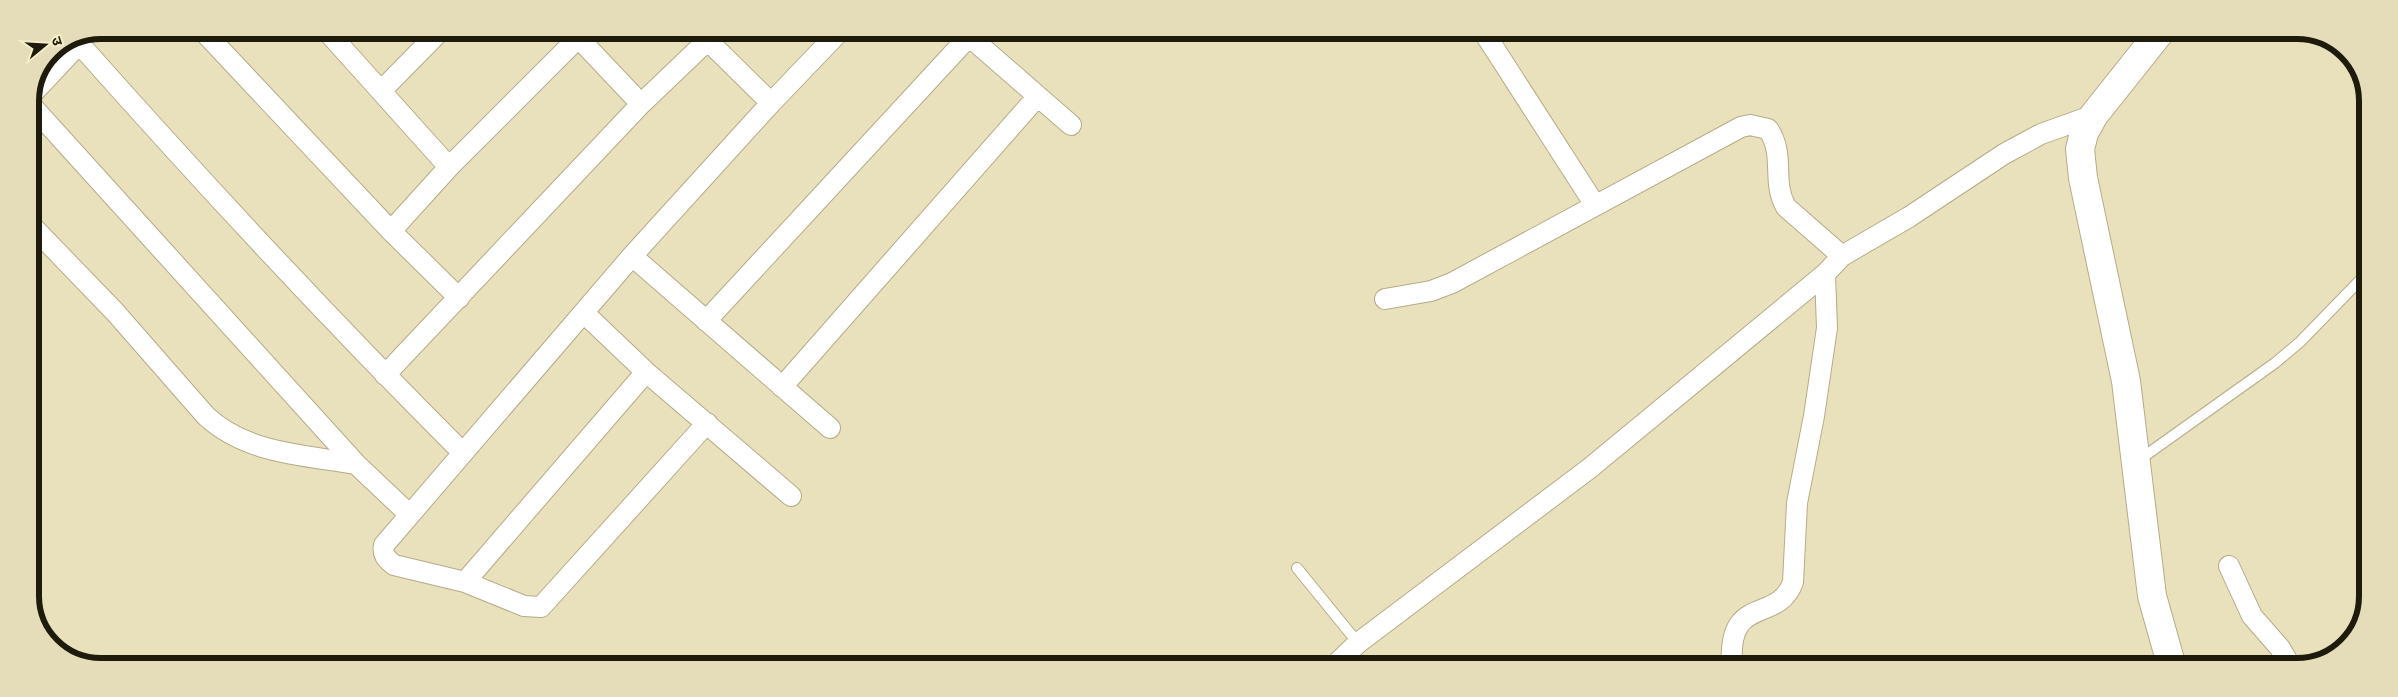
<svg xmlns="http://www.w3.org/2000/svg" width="2398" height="697" font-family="Signika,'Noto Sans Devanagari',sans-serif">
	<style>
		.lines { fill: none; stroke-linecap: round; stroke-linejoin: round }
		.lane-casing { stroke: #b4ac88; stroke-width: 12 }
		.street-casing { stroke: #b4ac88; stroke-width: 22 }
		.secondary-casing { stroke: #b4ac88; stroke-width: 30 }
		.lane { stroke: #fff; stroke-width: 10 }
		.street { stroke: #fff; stroke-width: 20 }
		.secondary { stroke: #fff; stroke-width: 28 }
		.rim { fill: none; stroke: #1e1b0d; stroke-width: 6 }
	</style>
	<rect width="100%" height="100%" fill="#e9e1bb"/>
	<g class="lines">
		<!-- lane casing -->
		<g class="lane-casing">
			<path id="lane" d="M 2139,460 L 2275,363 L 2300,342 L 2367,273
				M 1297,568 L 1358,643"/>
		</g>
		<!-- street casing -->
		<g class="street-casing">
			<path id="street" d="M 202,30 L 391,231 L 459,298
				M 326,30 L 449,167
				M 571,30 L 641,104
				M 963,31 L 1071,125
				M 1483,31 L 1595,205
				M 699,32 L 771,103
				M 76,40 C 201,181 330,320 463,453
				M 382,90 L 441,30
				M 33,93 L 79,44
				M 30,104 L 356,464 L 410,515
				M 30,224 L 115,312 L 206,416 C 247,454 304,455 356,464
				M 391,231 L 449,167 L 578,38
				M 632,256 L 830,428
				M 1385,299 L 1431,291 L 1452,283 L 1741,127 L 1750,125 L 1768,129 C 1786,155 1771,181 1786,207 L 1842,256
				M 584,313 L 646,372 L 791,496
				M 706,321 L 974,31
				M 385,375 L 641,104 L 707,41
				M 782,387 L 1037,97
				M 707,423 L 541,607 L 524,606 L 465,582 L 394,565 C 386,559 382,554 384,545 L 632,256 L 771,103 L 840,31
				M 2229,566 L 2252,616 L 2280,648 L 2291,667
				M 465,582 L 646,372
				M 1334,666 L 1358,643 L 1590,468 L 1825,274 L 1842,256 L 1909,217 L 2004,154 L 2041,134 L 2094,115
				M 1732,666 C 1727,592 1778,625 1793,582 L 1797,503 L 1814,416 L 1827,328 L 1825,274"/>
		</g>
		<!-- secondary casing -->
		<g class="secondary-casing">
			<path id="secondary" d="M 2160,32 L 2094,115 L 2084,133 L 2080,149 L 2083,178 L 2126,381 L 2152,596 L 2172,667"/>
		</g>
		<!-- lane -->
		<use href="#lane" class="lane"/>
		<!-- street -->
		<use href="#street" class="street"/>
		<!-- secondary -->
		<use href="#secondary" class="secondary"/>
	</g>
	<!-- crop -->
	<path d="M0 0H2398V697H0ZM101 39H2297A62 62 0 0 1 2359 101V596A62 62 0 0 1 2297 658H101A62 62 0 0 1 39 596V101A62 62 0 0 1 101 39Z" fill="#e5ddb9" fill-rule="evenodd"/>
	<path class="rim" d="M101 39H2297A62 62 0 0 1 2359 101V596A62 62 0 0 1 2297 658H101A62 62 0 0 1 39 596V101A62 62 0 0 1 101 39Z"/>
	<!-- north arrow -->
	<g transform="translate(45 45) rotate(72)" stroke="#f6eec8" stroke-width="4" paint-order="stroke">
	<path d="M0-4L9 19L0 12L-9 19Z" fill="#1e1b0d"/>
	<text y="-8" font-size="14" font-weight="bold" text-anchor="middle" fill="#1e1b0d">उ</text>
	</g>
</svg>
